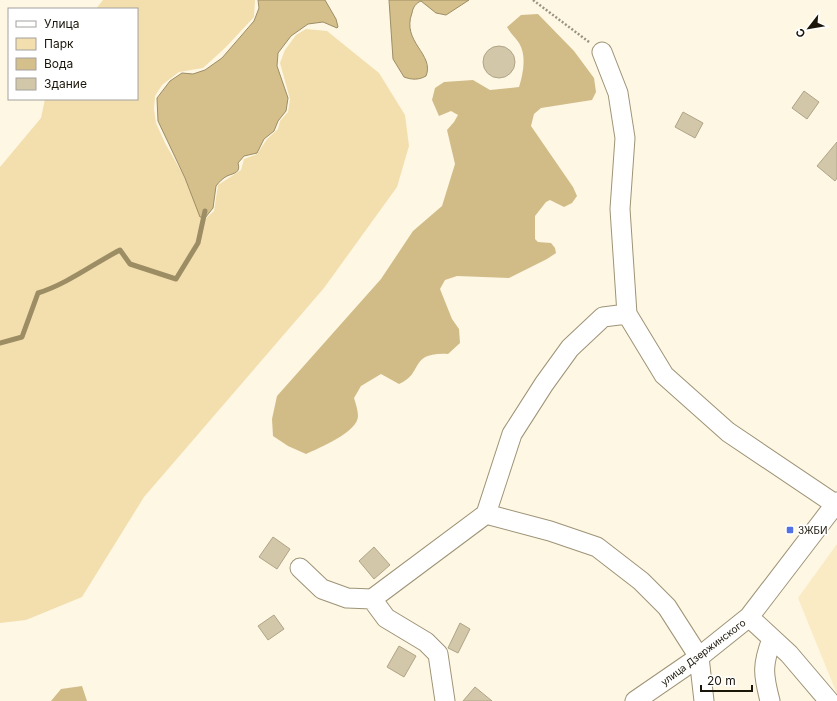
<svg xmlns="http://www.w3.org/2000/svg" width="837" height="701" font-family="Inter,sans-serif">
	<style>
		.built { fill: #faebc4 }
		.green { fill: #f3dfae }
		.forest { fill: #d1bc88 }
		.water { fill: #d5c08c; stroke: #9d8d65 }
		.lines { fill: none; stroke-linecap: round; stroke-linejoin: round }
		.stream { stroke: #9d8d65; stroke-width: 5 }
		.building { fill: #d3c7a9; stroke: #afa486 }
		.minor-casing { stroke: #9e9376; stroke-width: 21 }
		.path { stroke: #999383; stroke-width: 2.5; stroke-dasharray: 2 2; stroke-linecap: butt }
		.minor { stroke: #fff; stroke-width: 19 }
		.poi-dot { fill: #5271e5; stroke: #fff; stroke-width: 1.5 }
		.labels { text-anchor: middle; stroke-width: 3.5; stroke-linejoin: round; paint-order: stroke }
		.poi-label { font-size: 10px; fill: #1a160a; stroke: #fff; text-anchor: start }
		.street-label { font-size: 10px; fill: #1a160a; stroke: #fff }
	</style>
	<rect width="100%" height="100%" fill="#fef7e4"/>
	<!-- built -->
	<path class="built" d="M 837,544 L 837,694 L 798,598 Z"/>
	<!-- green -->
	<path class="green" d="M 103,0 L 255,0 L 254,17 L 226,47 L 203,68 L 179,72 L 162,85 L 155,96 L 154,109 L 156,123 L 165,143 L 185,178 L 200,217 L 205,219 L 214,211 L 218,185 L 241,170 L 244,159 L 257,154 L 267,139 L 278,129 L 280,121 L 288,112 L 290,99 L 280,63 L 285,50 L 296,35 L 306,29 L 327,31 L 379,73 L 405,115 L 409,146 L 397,187 L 324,288 L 144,497 L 82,597 L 26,620 L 0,623 L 0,167 L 41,118 L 45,99 L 137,99 L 137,9 L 96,9 Z"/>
	<!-- forest -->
	<path class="forest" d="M 538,14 L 574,51 L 594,78 L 596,92 L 592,100 L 541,108 L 534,114 L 531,126 L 573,187 L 577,196 L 572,203 L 564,207 L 550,200 L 546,202 L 535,216 L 535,239 L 538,242 L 551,243 L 555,248 L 556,253 L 547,259 L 509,278 L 457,276 L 445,280 L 440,289 L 452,319 L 459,329 L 460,343 L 448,354 C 408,352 424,374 399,384 L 381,374 L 361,386 L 354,398 C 356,404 358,411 358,416 C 358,432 319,448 306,454 L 288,446 L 273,436 L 272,419 L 277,396 L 381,279 L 413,231 L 442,206 L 455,164 L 447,130 L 454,122 L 458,115 L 451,111 L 439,116 L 432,100 L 435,88 L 444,82 L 473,80 L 490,90 L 519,87 C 523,74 527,56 519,43 C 515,37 511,34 507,27 L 521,15 Z
		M 82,686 L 87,701 L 51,701 L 61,689 Z"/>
	<!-- water -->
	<path class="water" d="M 258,0 L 325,0 L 336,19 L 338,27 L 337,28 L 323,22 L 308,24 L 291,36 L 278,53 L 277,66 L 288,98 L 286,111 L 278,121 L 274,131 L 264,139 L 257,153 L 244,156 L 238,163 C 241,173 234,173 227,176 C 223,178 219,182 216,186 L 213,208 L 205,218 L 200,217 L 185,178 L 158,121 L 157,98 L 170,81 L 182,73 L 193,74 L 205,70 L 222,58 L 254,21 L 259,8 Z
		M 389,0 L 469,0 L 446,15 L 436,13 L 421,1 C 416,3 413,7 412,13 C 401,42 435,54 426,76 C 419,80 412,80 404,77 L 393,59 Z"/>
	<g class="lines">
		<!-- stream -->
		<path class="stream" d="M 0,343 L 22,337 L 38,293 C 67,284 93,264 120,250 L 130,264 L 176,279 L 198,243 L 205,211"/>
	</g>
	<!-- building -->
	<path class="building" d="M483 62a16 16 0 1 1 32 0a16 16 0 1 1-32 0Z
		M 804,91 L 819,102 L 807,119 L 792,108 Z
		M 683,112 L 703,123 L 695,138 L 675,127 Z
		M 837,142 L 837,178 L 835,181 L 817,166 Z
		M 273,537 L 290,549 L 277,569 L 259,557 Z
		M 374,547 L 390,565 L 374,579 L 359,561 Z
		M 274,615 L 284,629 L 268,640 L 258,626 Z
		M 460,623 L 470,629 L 458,653 L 448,648 Z
		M 399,646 L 416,656 L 404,677 L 387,667 Z
		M 475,687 L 492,701 L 463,701 Z"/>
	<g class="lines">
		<!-- minor casing -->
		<g class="minor-casing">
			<path id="minor" d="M 602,52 L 618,93 L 625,138 L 620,209 L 627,314 L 664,375 L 728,432 L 835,504
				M 486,514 L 550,531 L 597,547 L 641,581 L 667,607 L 699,657 L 704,701
				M 300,568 L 322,589 L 347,598 L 372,599 L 486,514 L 512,434 L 544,384 L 570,348 L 603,317 L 627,314
				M 372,599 L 386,618 L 426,642 L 438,654 L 445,701
				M 749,617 L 789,654 L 829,701
				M 635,701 L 699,657 L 749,617 L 837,502
				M 770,701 C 763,674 762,665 772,639"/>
		</g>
		<!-- path -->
		<path class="path" d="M 533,0 L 589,42"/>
		<!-- minor -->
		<use href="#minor" class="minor"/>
	</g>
	<!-- markers -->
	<rect class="poi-dot" x="786" y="526" width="8" height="8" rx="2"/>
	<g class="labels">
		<!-- poi labels -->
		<g class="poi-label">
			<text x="798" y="534">ЗЖБИ</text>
		</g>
		<!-- street labels -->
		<g class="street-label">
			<text transform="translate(703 652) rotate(-37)" y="4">улица Дзержинского</text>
		</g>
	</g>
	<!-- legend -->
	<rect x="8" y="8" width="130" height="92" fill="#ffffff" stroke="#a3a29d"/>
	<rect x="16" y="21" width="20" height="6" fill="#ffffff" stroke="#a3a29d"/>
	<text x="44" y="28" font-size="12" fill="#1a160a">Улица</text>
	<rect x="16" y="38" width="20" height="12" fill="#f3dfae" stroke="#a3a29d"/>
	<text x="44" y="48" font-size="12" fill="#1a160a">Парк</text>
	<rect x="16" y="58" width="20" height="12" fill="#d5c08c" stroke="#a3a29d"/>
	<text x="44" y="68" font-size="12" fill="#1a160a">Вода</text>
	<rect x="16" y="78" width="20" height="12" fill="#d3c7a9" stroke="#a3a29d"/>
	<text x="44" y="88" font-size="12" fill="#1a160a">Здание</text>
	<!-- north arrow -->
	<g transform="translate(809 28) rotate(239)" stroke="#ffffff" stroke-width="3" paint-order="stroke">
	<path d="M0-3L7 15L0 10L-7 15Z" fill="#1a160a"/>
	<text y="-6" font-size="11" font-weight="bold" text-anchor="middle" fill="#1a160a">С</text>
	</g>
	<!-- scale -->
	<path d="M701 685v6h51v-6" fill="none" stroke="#1a160a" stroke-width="2"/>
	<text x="707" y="685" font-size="12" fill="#1a160a" stroke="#ffffff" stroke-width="3" paint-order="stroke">20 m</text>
</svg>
